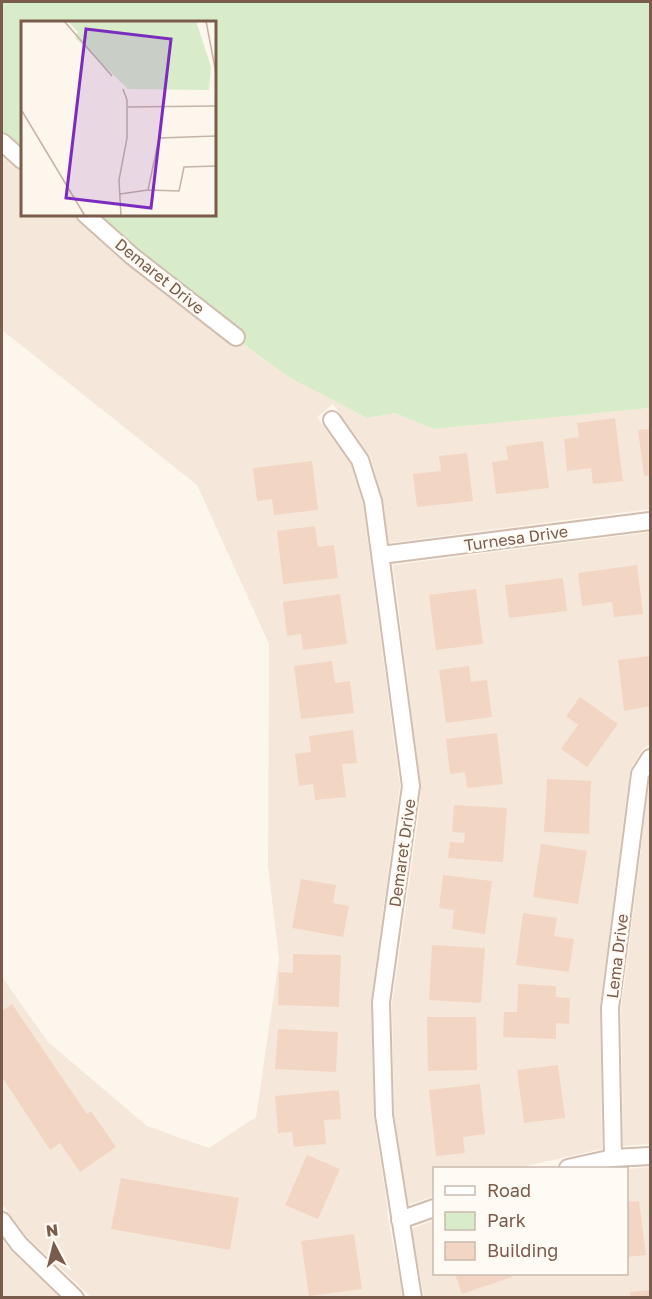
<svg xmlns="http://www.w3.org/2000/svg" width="652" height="1299" font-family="'Golos Text',sans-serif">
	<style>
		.residential { fill: #f5e8da }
		.green { fill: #d8ecc9 }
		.building { fill: #f3d5c3 }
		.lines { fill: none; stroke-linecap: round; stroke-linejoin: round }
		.street-casing { stroke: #d1beb0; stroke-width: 20 }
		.street { stroke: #fff; stroke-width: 16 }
		.labels { text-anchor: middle; stroke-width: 5; stroke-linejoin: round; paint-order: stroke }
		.street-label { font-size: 16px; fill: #7a5c4d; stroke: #fffaf3 }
		.inset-road { fill: none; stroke: #c5b3a7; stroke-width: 1.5 }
		.view { fill: #7b2cbf; fill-opacity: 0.15; stroke: #7b2cbf; stroke-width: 3 }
		.inset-edge { fill: none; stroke: #7a5c4d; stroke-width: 3 }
	</style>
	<rect width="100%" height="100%" fill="#fdf6ec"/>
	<!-- residential -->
	<path class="residential" d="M 2,143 L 22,161 L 22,214 L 87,215 L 231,335 L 289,377 L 367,418 L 395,413 L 434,429 L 650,408 L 650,509 L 389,543 L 382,498 L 370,456 L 333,404 L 317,417 L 351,465 L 363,504 L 400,786 L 371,1000 L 374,1117 L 388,1212 L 387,1213 L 403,1297 L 91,1297 L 26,1236 L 2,1204 L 2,977 L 48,1042 L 147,1126 L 209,1148 L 256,1117 L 279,959 L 268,866 L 269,644 L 197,485 L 2,330 Z
		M 650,532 L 650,744 L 642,750 L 630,771 L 600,1006 L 602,1149 L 517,1168 L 434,1168 L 434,1196 L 407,1205 L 394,1114 L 392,1004 L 419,812 L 421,787 L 393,565 Z
		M 650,776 L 650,1144 L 623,1146 L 621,1009 Z
		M 650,1167 L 650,1297 L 424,1297 L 411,1229 L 434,1220 L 434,1274 L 626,1274 L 627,1169 Z
		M 2,1239 L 11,1251 L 60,1297 L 2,1297 Z"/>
	<!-- green -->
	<path class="green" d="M 2,2 L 650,2 L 650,408 L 434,429 L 395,413 L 367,418 L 289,377 L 231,335 L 87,215 L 214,214 L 214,22 L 22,22 L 22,161 L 2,143 Z"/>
	<!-- building -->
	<path class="building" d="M 615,418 L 623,481 L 593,484 L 591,468 L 567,471 L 564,439 L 579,437 L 577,423 Z
		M 650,429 L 650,475 L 644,476 L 638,430 Z
		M 543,441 L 549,488 L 496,494 L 492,462 L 508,460 L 506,446 Z
		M 467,453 L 473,501 L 417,507 L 413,474 L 441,471 L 439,456 Z
		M 312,461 L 318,510 L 274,515 L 272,499 L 257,501 L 253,468 Z
		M 315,526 L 318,547 L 334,545 L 338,578 L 283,584 L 277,531 Z
		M 637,565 L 643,614 L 614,617 L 612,602 L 582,606 L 578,573 Z
		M 563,578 L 567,611 L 509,618 L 505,585 Z
		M 476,589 L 483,644 L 436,650 L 429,595 Z
		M 340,594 L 347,644 L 303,650 L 301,634 L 287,636 L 283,602 Z
		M 650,656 L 650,706 L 624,711 L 618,660 Z
		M 332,661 L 335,683 L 350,681 L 354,713 L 301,719 L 294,666 Z
		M 469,666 L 471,682 L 487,680 L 492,717 L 446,723 L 439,670 Z
		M 580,697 L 618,724 L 587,767 L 561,749 L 578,725 L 566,716 Z
		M 353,730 L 357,763 L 342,764 L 346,797 L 315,800 L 313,784 L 299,786 L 295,754 L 311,752 L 309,736 Z
		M 497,733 L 503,784 L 467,788 L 465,772 L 450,774 L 446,739 Z
		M 547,779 L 591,781 L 589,834 L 544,832 Z
		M 454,805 L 507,808 L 503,862 L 448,858 L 450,842 L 464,843 L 465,833 L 452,832 Z
		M 541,844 L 587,851 L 578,904 L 533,897 Z
		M 443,875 L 492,881 L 485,934 L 452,929 L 454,910 L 439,908 Z
		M 301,879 L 336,885 L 333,903 L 349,906 L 343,937 L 292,928 Z
		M 523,913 L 557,918 L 554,936 L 574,939 L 569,972 L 516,965 Z
		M 432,945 L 485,948 L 481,1003 L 429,1000 Z
		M 293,954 L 341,955 L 339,1007 L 278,1005 L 279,972 L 293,973 Z
		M 518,984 L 556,986 L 556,997 L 570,998 L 569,1024 L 556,1023 L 556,1039 L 503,1037 L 504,1012 L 517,1012 Z
		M 12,1004 L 87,1114 L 91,1111 L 116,1147 L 80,1172 L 60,1143 L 50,1150 L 2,1077 L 2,1011 Z
		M 427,1017 L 476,1017 L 477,1070 L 428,1071 Z
		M 278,1029 L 338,1032 L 336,1072 L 275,1069 Z
		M 558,1065 L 565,1118 L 524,1123 L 517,1070 Z
		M 480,1084 L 485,1134 L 463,1137 L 465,1153 L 436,1156 L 429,1090 Z
		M 339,1090 L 341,1119 L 324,1120 L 326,1144 L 294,1147 L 292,1132 L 278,1133 L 275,1096 Z
		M 307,1155 L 340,1169 L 318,1219 L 285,1205 Z
		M 121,1178 L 239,1198 L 230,1250 L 111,1229 Z
		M 639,1201 L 646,1255 L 626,1257 L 626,1202 Z
		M 354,1234 L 362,1289 L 309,1296 L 301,1241 Z
		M 455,1274 L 511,1274 L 512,1277 L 462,1294 Z
		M 650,1290 L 650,1298 L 631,1298 L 630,1292 Z"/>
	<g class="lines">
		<!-- street casing -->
		<g class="street-casing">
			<path id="street" d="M 2,142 L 22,160
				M 85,214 L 132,256 L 236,337
				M 332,420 L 360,460 L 373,501 L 411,786 L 381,1002 L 384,1115 L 413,1298
				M 381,555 L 650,521
				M 613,1158 L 610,1008 L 640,774 L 650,758
				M 568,1168 L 613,1158 L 650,1156
				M 400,1220 L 434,1208
				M 2,1221 L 19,1244 L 75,1298"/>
		</g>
		<!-- street -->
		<use href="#street" class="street"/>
	</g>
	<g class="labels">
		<!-- street labels -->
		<g class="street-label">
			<text transform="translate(160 276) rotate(39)" y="6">Demaret Drive</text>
			<text transform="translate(516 538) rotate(-8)" y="6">Turnesa Drive</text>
			<text transform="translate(402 853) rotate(-82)" y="6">Demaret Drive</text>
			<text transform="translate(617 956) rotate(-83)" y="6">Lema Drive</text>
		</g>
	</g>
	<!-- overview -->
	<g transform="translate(21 21)">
		<rect width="195" height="195" fill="#fdf6ec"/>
		<path d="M 47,0 L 175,0 L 190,46 L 188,69 L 107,68 L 54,17 L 57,11 Z" fill="#d8ecc9"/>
		<path class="inset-road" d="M 43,0 L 91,55M 185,0 L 195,52M 107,86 L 195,85M 1,90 L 64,195M 127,169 L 138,117 L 195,115M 99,173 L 127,169 L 158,170 L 163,146 L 195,145M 100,195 L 98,159 L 106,117 L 106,79 L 102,68"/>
		<path class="view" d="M 65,8 L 150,18 L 130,187 L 45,177 Z"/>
		<rect width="195" height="195" class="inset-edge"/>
	</g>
	<!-- border -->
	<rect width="652" height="1299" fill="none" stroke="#7a5c4d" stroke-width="6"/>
	<!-- legend -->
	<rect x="433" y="1167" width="195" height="108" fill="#fffaf3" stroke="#cabbb1" stroke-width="1.5"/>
	<rect x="445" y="1186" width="30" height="9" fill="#ffffff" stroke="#cabbb1" stroke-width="1.5"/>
	<text x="487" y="1197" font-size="18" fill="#7a5c4d">Road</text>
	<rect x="445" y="1212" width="30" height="18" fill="#d8ecc9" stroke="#cabbb1" stroke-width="1.5"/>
	<text x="487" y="1227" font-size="18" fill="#7a5c4d">Park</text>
	<rect x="445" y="1242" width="30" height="18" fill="#f3d5c3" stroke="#cabbb1" stroke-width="1.5"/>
	<text x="487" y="1257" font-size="18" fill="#7a5c4d">Building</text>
	<!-- north arrow -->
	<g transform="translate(54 1245) rotate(353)" stroke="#fffaf3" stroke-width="4.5" paint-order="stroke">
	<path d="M0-4.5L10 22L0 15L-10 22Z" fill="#7a5c4d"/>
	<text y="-9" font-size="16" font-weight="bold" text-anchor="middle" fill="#7a5c4d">N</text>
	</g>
</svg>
